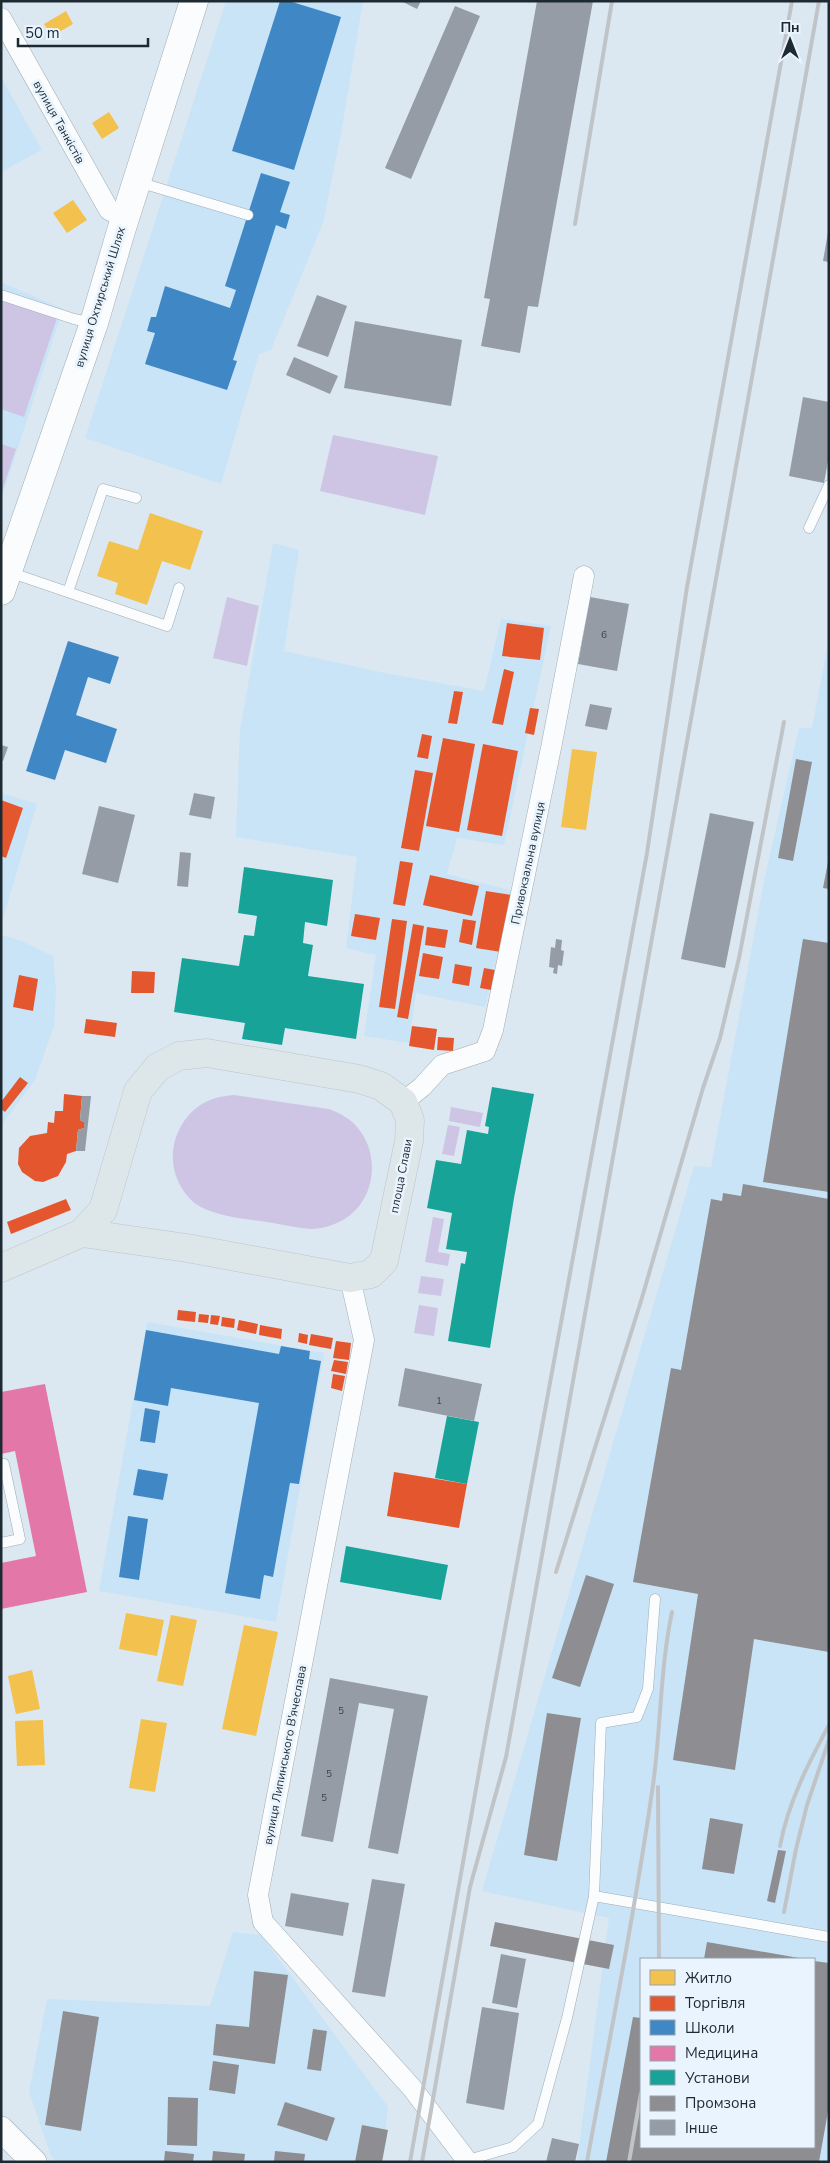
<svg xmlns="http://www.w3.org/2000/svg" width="830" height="2163" font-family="'Nunito Sans',sans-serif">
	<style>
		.built { fill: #c9e4f7; fill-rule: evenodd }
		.green { fill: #cec5e5 }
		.homes { fill: #f2c14e }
		.shops { fill: #e4572e }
		.schools { fill: #3f88c5 }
		.health { fill: #e377a8 }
		.public { fill: #17a398 }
		.industry { fill: #8d8d92 }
		.building { fill: #959ca5 }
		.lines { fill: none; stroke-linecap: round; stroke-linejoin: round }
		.service-casing { stroke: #a0acb3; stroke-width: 11 }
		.minor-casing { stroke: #a0acb3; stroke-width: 21 }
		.tertiary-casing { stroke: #a0acb3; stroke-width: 26 }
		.secondary-casing { stroke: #a0acb3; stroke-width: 29 }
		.primary-casing { stroke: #bdc4c9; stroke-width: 29 }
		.service { stroke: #fafcfd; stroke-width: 10 }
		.minor { stroke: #fafcfd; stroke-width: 20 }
		.tertiary { stroke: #fafcfd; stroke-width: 25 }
		.secondary { stroke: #fafcfd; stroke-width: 28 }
		.primary { stroke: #dde6e9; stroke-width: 28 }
		.rail { stroke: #c1c4c7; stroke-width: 4 }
		.labels { text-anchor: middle; stroke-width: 5; stroke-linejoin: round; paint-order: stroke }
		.number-label { font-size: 10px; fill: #3c464f }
		.street-label { font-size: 12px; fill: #1e2a32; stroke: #e9f4fe }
	</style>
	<rect width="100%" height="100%" fill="#dbe8f1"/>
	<!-- built -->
	<path class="built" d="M 226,1 L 363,1 L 342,128 L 323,223 L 271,350 L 259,354 L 221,484 L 85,438 Z
		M 1,77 L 42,150 L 1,172 Z
		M 1,282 L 63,309 L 1,500 Z
		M 273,543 L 299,550 L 284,651 L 385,673 L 484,691 L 501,619 L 551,626 L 504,845 L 457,838 L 447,874 L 513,891 L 485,1007 L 416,993 L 409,1043 L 364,1036 L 376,955 L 346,948 L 357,857 L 236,837 L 240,730 Z
		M 829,638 L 829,2162 L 577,2162 L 609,1918 L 482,1891 L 694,1166 L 711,1167 L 765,876 L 799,728 L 812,728 ZM 641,1959 L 814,1959 L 814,2147 L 641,2147 Z
		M 1,793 L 37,804 L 1,925 Z
		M 1,935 L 19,940 L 53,956 L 56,990 L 54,1026 L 35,1080 L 1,1126 Z
		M 147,1322 L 324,1353 L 276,1622 L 99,1591 Z
		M 233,1932 L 261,1935 L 388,2107 L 382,2162 L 58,2162 L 51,2156 L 29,2092 L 47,1999 L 210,2006 Z"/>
	<!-- green -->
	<path class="green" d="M 1,299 L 57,318 L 24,417 L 1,409 Z
		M 333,435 L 438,456 L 425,515 L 320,491 Z
		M 1,444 L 16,449 L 1,494 Z
		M 227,597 L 259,606 L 247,666 L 213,658 Z
		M 234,1095 L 329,1109 C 339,1113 350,1118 357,1127 C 381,1154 376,1201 343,1220 C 334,1225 322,1229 311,1229 C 298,1228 285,1225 273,1223 C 249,1219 221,1218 199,1206 C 190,1201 182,1190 178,1181 C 163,1149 182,1107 216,1098 C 222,1096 228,1096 234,1095 Z
		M 451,1107 L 483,1113 L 480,1127 L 449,1121 Z
		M 448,1125 L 460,1127 L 454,1156 L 442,1154 Z
		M 433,1217 L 444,1219 L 438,1252 L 450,1254 L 448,1266 L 425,1262 Z
		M 421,1276 L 444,1279 L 441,1296 L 418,1293 Z
		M 419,1305 L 438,1308 L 434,1336 L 414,1333 Z"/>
	<!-- homes -->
	<path class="homes" d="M 66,11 L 73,24 L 52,36 L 44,24 Z
		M 109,112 L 119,128 L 102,139 L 92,123 Z
		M 73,200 L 87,220 L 67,233 L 53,213 Z
		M 150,513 L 203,531 L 190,570 L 162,561 L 147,605 L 115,594 L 118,583 L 97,576 L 109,541 L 138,550 Z
		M 572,749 L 597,752 L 586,830 L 561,827 Z
		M 126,1613 L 164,1620 L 157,1656 L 119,1649 Z
		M 171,1615 L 197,1620 L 183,1686 L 157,1681 Z
		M 244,1625 L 278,1632 L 256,1736 L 222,1729 Z
		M 32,1670 L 40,1709 L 16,1714 L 8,1676 Z
		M 141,1719 L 167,1723 L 155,1792 L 129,1788 Z
		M 43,1720 L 45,1765 L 17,1766 L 15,1721 Z"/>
	<!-- shops -->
	<path class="shops" d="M 507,623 L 544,628 L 540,660 L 502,656 Z
		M 504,669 L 514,672 L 503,725 L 492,723 Z
		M 454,691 L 463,692 L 457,724 L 448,723 Z
		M 530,708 L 539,709 L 534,735 L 525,733 Z
		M 422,734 L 432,736 L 428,759 L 417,757 Z
		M 443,738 L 475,744 L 459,832 L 426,826 Z
		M 483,744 L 518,751 L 502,836 L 467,830 Z
		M 415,770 L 433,773 L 419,851 L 401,848 Z
		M 1,800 L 23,808 L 6,858 L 1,856 Z
		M 400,861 L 413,863 L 405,906 L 393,904 Z
		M 430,875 L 479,886 L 472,916 L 423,905 Z
		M 486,891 L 511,895 L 501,952 L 476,948 Z
		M 355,914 L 380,918 L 376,940 L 351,936 Z
		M 392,919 L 407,921 L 395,1009 L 379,1007 Z
		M 463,919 L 476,921 L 472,945 L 459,942 Z
		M 413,924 L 424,926 L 408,1019 L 397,1017 Z
		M 427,927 L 448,930 L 445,948 L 425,945 Z
		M 423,953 L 443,957 L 439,979 L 419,976 Z
		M 455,964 L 472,967 L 469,986 L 452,983 Z
		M 484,968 L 495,970 L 491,990 L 480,988 Z
		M 132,971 L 155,972 L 154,993 L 131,993 Z
		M 19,975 L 38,979 L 33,1011 L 13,1007 Z
		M 86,1019 L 117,1023 L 115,1037 L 84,1033 Z
		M 412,1026 L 437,1029 L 434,1050 L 409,1046 Z
		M 438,1037 L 454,1038 L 453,1051 L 437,1050 Z
		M 20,1077 L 28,1083 L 5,1112 L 1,1109 L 1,1102 Z
		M 64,1094 L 82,1096 L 80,1120 L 84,1122 L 84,1128 L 78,1130 L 76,1151 L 67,1154 L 66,1162 L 58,1176 L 43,1182 L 35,1181 L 22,1172 L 18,1164 L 19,1148 L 30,1136 L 47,1133 L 48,1122 L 54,1123 L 55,1111 L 63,1111 Z
		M 66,1199 L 71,1210 L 11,1234 L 7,1222 Z
		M 178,1310 L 196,1312 L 195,1322 L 177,1320 Z
		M 199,1314 L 209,1315 L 208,1323 L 198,1322 Z
		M 211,1315 L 220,1316 L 218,1325 L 210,1324 Z
		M 222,1317 L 235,1319 L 234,1328 L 221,1326 Z
		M 239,1320 L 258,1324 L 256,1334 L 237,1330 Z
		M 260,1325 L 282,1329 L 281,1339 L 259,1335 Z
		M 299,1333 L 308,1335 L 307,1344 L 298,1342 Z
		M 311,1334 L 333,1338 L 331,1349 L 309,1345 Z
		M 336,1341 L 351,1343 L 349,1360 L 333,1358 Z
		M 334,1360 L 348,1362 L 346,1374 L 331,1371 Z
		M 333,1374 L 345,1376 L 342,1391 L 331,1388 Z
		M 394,1472 L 467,1484 L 459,1528 L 387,1516 Z"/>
	<!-- schools -->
	<path class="schools" d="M 280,1 L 289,1 L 341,17 L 294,170 L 232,151 Z
		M 261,173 L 290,182 L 280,212 L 290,215 L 286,229 L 276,225 L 233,360 L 237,361 L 227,390 L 145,364 L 155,333 L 147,331 L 151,317 L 156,317 L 165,286 L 230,308 L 236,290 L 225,286 Z
		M 68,641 L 119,657 L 110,684 L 88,677 L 76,715 L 117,729 L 106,763 L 65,750 L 55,780 L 26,771 Z
		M 146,1330 L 279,1354 L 281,1346 L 310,1351 L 309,1359 L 321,1361 L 299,1484 L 290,1483 L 273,1577 L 264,1575 L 260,1599 L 225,1593 L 259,1403 L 171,1388 L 168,1406 L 134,1400 Z
		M 145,1408 L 160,1411 L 155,1443 L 140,1441 Z
		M 138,1469 L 168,1474 L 163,1500 L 133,1495 Z
		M 128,1516 L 148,1519 L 139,1580 L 119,1577 Z"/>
	<!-- health -->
	<path class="health" d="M 45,1384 L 87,1592 L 1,1609 L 1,1563 L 36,1556 L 15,1451 L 1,1454 L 1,1392 Z"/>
	<!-- public -->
	<path class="public" d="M 244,867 L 333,880 L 327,926 L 305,922 L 303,943 L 313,945 L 308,976 L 364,984 L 356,1039 L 285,1028 L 282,1045 L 242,1039 L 245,1023 L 174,1012 L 182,958 L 239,966 L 244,935 L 254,936 L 257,916 L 238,913 Z
		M 492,1087 L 534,1094 L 514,1198 L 490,1348 L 448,1341 L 461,1263 L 465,1264 L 467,1252 L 446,1249 L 452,1213 L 427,1208 L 436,1160 L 461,1164 L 467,1130 L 488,1134 L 489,1127 L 485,1126 Z
		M 447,1416 L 479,1422 L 467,1484 L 435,1478 Z
		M 346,1546 L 448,1565 L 441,1600 L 340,1582 Z"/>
	<!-- industry -->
	<path class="industry" d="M 796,759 L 812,762 L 793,861 L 778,858 Z
		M 828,862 L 829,862 L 829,889 L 823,888 Z
		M 803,939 L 829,943 L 829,1192 L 763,1182 Z
		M 743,1184 L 829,1199 L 829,1652 L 754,1639 L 735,1770 L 673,1760 L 698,1594 L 633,1582 L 671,1368 L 681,1370 L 711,1199 L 722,1201 L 723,1193 L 741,1196 Z
		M 586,1575 L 614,1584 L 580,1687 L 552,1678 Z
		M 547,1713 L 581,1718 L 557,1861 L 524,1855 Z
		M 710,1818 L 743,1824 L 734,1874 L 702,1869 Z
		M 778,1850 L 786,1851 L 775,1903 L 767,1901 Z
		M 495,1922 L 614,1945 L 609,1969 L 490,1946 Z
		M 707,1942 L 799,1958 L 799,1959 L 704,1959 Z
		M 814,1961 L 829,1963 L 829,2106 L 819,2162 L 606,2162 L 633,2017 L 641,2018 L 641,2147 L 814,2147 Z
		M 254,1971 L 288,1975 L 275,2064 L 213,2055 L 216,2024 L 249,2027 Z
		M 63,2011 L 99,2017 L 81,2131 L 45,2125 Z
		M 313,2029 L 327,2031 L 321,2071 L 307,2069 Z
		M 213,2061 L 239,2065 L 235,2094 L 209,2090 Z
		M 168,2097 L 198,2098 L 197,2146 L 167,2145 Z
		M 285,2102 L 335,2118 L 327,2141 L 277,2125 Z
		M 362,2125 L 388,2130 L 382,2162 L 355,2162 Z
		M 165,2151 L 194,2154 L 193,2162 L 164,2162 Z
		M 213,2151 L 245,2154 L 244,2162 L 212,2162 Z
		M 275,2151 L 305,2154 L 304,2162 L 274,2162 Z"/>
	<!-- building -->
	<path class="building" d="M 401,1 L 421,1 L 417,9 Z
		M 537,1 L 593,1 L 538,307 L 528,306 L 520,353 L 481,346 L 490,299 L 484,298 Z
		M 455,6 L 480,16 L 411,179 L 385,168 Z
		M 828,232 L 829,233 L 829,262 L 823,261 Z
		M 317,295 L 347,306 L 328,357 L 297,346 Z
		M 355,321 L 462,340 L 451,406 L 344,388 Z
		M 294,357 L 338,376 L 330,394 L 286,375 Z
		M 803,397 L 829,402 L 829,456 L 824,483 L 789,476 Z
		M 590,597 L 629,604 L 617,671 L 578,664 Z
		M 590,704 L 612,708 L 607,730 L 585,726 Z
		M 1,745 L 8,747 L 3,761 L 1,760 Z
		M 194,793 L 215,797 L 211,819 L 189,815 Z
		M 99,806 L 135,815 L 118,883 L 82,874 Z
		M 710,813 L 754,822 L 725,968 L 681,959 Z
		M 180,852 L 191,853 L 188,887 L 177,886 Z
		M 556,939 L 562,940 L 561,950 L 564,951 L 562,966 L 558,965 L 557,974 L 553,973 L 554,968 L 549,967 L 551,947 L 555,948 Z
		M 82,1096 L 91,1096 L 85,1151 L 76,1151 L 78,1130 L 84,1128 L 84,1122 L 80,1120 Z
		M 405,1368 L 482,1384 L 474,1421 L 398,1406 Z
		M 330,1678 L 428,1696 L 398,1854 L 368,1848 L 394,1709 L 359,1703 L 333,1842 L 301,1836 Z
		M 372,1879 L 405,1884 L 385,1997 L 352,1992 Z
		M 291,1893 L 349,1903 L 343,1936 L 285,1926 Z
		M 501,1954 L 526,1959 L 517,2008 L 492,2003 Z
		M 482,2007 L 519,2013 L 504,2110 L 466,2103 Z
		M 552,2138 L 579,2144 L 575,2162 L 546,2162 Z"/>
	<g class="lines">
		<!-- service casing -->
		<g class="service-casing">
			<path id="service" d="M 138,182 L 248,215
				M 1,295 L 74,319 L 93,323
				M 809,528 L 829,485
				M 9,572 L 167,626 L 179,588
				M 68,592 L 103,489 L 136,498
				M 1,1464 L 4,1464 L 20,1539 L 1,1543
				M 594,1896 L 601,1723 L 637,1717 L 648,1689 L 655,1599
				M 468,2160 L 513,2147 L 538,2124 L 567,2018 L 594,1896 L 829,1937"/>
		</g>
		<!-- minor casing -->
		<g class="minor-casing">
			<path id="minor" d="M 1,18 L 109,210 L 125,218
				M 403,1102 L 422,1087 L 442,1065 L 485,1051 L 493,1030 L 552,743 L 584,576
				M 350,1278 L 364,1340 L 258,1895 L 263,1922 L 412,2088 L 468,2162"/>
		</g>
		<!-- tertiary casing -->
		<g class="tertiary-casing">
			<path id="tertiary" d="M 1,2129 L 34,2162"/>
		</g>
		<!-- secondary casing -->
		<g class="secondary-casing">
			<path id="secondary" d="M 1,591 L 94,323 L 121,231 L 194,1"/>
		</g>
		<!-- primary casing -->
		<g class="primary-casing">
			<path id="primary" d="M 1,1268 L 82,1233 L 103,1210 L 138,1091 L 158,1067 L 179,1056 L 207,1053 L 359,1079 L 381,1086 L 403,1102 L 410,1120 L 409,1141 L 384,1261 L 371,1274 L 350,1278 L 187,1248 L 82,1233"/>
		</g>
		<!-- service -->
		<use href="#service" class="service"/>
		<!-- minor -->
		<use href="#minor" class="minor"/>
		<!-- tertiary -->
		<use href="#tertiary" class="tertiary"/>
		<!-- secondary -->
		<use href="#secondary" class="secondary"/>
		<!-- primary -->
		<use href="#primary" class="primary"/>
		<!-- rail -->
		<path class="rail" d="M 575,224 L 612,1
			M 556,1572 L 641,1301 L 703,1088 L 720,1038 L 739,958 L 784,722
			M 658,1787 L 659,1959
			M 780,1846 C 788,1803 808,1764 829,1725
			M 784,1912 L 796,1849 L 807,1805 L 829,1740
			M 410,2162 L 485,1738 L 647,853 L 687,587 L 792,1
			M 422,2162 L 470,1887 L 506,1757 L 819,1
			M 587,2162 C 610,2036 635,1911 653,1785 C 661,1727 660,1669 672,1612
			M 629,2162 L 641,2093"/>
	</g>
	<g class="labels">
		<!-- number labels -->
		<g class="number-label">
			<text x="604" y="638">6</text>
			<text x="439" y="1404">1</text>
			<text x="341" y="1714">5</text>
			<text x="329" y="1777">5</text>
			<text x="324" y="1801">5</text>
		</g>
		<!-- street labels -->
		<g class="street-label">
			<text transform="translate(59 122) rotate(61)" y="4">вулиця Танкістів</text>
			<text transform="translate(100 297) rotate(-73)" y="4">вулиця Охтирський Шлях</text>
			<text transform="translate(528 863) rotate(-78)" y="4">Привокзальна вулиця</text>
			<text transform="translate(401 1176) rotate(-79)" y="4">площа Слави</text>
			<text transform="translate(285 1755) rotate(-79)" y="4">вулиця Липинського В'ячеслава</text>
		</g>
	</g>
	<!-- border -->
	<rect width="830" height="2163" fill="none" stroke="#1e2a32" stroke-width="5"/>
	<!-- legend -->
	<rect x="640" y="1958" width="175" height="190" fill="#e9f4fe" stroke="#98a3ac"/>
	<rect x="650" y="1970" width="25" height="15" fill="#f2c14e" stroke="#98a3ac"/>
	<text x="685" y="1983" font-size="15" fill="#1e2a32">Житло</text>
	<rect x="650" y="1996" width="25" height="15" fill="#e4572e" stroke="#98a3ac"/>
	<text x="685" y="2008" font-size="15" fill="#1e2a32">Торгівля</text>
	<rect x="650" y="2020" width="25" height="15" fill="#3f88c5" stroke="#98a3ac"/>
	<text x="685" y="2033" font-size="15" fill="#1e2a32">Школи</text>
	<rect x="650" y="2046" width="25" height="15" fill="#e377a8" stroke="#98a3ac"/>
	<text x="685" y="2058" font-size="15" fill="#1e2a32">Медицина</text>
	<rect x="650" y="2070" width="25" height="15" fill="#17a398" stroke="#98a3ac"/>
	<text x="685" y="2083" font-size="15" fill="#1e2a32">Установи</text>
	<rect x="650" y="2096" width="25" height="15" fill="#8d8d92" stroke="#98a3ac"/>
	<text x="685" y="2108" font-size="15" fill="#1e2a32">Промзона</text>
	<rect x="650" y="2120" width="25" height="15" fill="#959ca5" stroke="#98a3ac"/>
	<text x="685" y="2133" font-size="15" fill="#1e2a32">Інше</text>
	<!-- north arrow -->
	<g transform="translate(790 40)" stroke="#e9f4fe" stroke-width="4" paint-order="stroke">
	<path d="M0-4L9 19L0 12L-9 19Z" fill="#1e2a32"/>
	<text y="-8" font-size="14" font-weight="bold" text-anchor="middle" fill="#1e2a32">Пн</text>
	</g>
	<!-- scale -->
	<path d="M18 38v8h130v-8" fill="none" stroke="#1e2a32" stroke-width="2.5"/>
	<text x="25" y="38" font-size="15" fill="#1e2a32" stroke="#e9f4fe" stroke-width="4" paint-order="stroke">50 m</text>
</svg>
